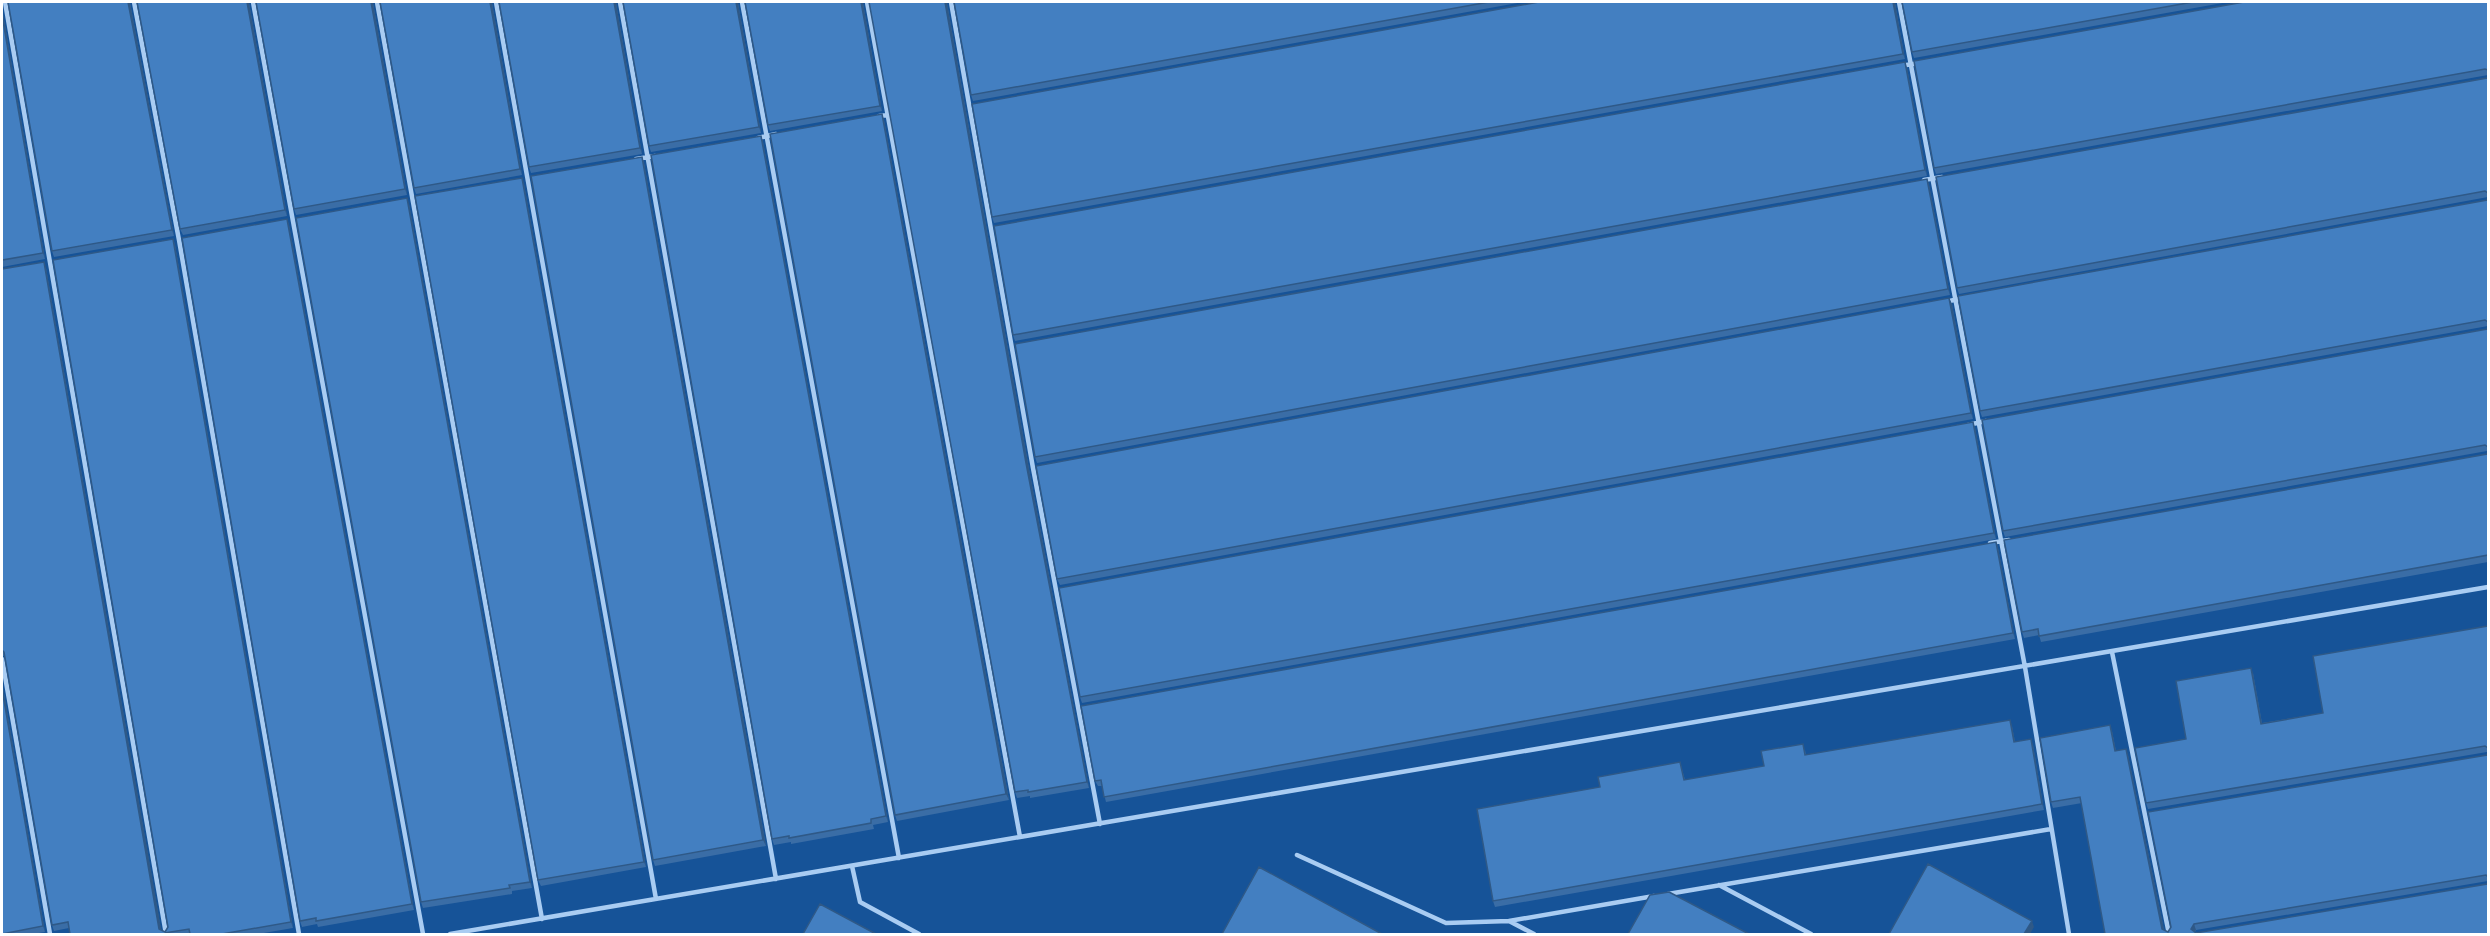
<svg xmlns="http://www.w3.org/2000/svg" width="2490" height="936" font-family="Commissioner,sans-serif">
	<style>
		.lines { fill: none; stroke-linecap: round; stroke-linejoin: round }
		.lane { stroke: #a9ccf2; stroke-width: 4.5 }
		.wall { fill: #3a6da6 }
		.shaded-wall { fill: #2f5987 }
		.building { fill: #437fc1; stroke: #2f5987; stroke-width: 1.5 }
	</style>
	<rect width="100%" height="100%" fill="#165398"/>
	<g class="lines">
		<!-- lane -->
		<path class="lane" d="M 5,2 L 166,934
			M 134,2 L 179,240 L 299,934
			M 253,2 L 423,934
			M 377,2 L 542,919
			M 496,2 L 656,899
			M 620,2 L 776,879
			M 742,2 L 899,858
			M 867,2 L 1020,837
			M 951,2 L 1033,468 L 1100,824
			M 1899,2 L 2025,667 L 2069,934
			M 1900,66 L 1919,63
			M 879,116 L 888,115
			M 758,138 L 776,134
			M 636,159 L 655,156
			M 1924,180 L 1942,177
			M 1945,302 L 1963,298
			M 1968,425 L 1986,421
			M 1990,543 L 2009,540
			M 2112,652 L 2169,934
			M 2,659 L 50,934
			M 1297,855 L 1446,923 L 1509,921
			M 852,866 L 860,902 L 919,934
			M 1719,885 L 1811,934
			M 1668,894 L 2051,829
			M 450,934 L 2488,587
			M 1534,934 L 1509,921 L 1654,896"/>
	</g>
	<!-- wall -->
	<path class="wall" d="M 8,2 L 130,2 L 130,3 L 174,236 L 54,257 L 52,251 Z
		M 137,2 L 249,2 L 249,3 L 287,216 L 183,235 L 180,229 Z
		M 380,2 L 492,2 L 492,3 L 522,175 L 416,194 L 414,188 Z
		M 954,2 L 1523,2 L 973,101 L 971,95 Z
		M 1902,2 L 2228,2 L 1914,58 L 1912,52 Z
		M 2488,2 L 2488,75 L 1936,174 L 1934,168 Z
		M 373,3 L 407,195 L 296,215 L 294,209 Z
		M 616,3 L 642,154 L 531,173 L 529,167 Z
		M 738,3 L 761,133 L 651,152 L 649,146 Z
		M 863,3 L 882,111 L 770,131 L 768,125 Z
		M 947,3 L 1029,469 L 1089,788 L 1030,798 L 1030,796 L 1017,798 L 1015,792 Z
		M 1895,3 L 1905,59 L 994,223 L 992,217 Z
		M 2,8 L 45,259 L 2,267 Z
		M 1907,68 L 1927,176 L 1015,341 L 1013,335 Z
		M 2488,76 L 2488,562 L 2041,642 L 2039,635 L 2024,638 L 2022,632 L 2487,454 L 2488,451 L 2487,451 L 2005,537 L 2003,531 L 2487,329 L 2488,326 L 1982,417 L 1980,411 L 2487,200 L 2488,197 L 1959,294 L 1957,288 L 2487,78 Z
		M 884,120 L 1009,800 L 897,821 L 895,815 Z
		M 761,136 L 763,142 L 888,822 L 873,825 L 874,829 L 791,844 L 791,842 L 774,845 L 772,839 Z
		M 642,157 L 644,163 L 766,846 L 655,866 L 653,860 Z
		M 1927,179 L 1929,185 L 1950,295 L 1037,463 L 1035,457 Z
		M 524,184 L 646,867 L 541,886 L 538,880 Z
		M 409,204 L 532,888 L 512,891 L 512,894 L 423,908 L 421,902 Z
		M 287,219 L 289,225 L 414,910 L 318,927 L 317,924 L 302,927 L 300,921 Z
		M 173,239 L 175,245 L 293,928 L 258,934 L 70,934 L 69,928 L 54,931 L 52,925 L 5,657 L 2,655 L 2,269 L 46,268 L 161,930 L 165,932 L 168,927 Z
		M 1949,298 L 1952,304 L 1973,419 L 1060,585 L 1057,579 Z
		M 1973,422 L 1975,428 L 1996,539 L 1082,703 L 1080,697 Z
		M 1996,542 L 1998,548 L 2015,639 L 1106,802 L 1102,786 L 1098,786 L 1095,781 Z
		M 2488,626 L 2488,881 L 2196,930 L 2195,932 L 2488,934 L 2105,934 L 2082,803 L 2053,808 L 2051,802 L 2112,731 L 2116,751 L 2128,755 L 2164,930 L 2168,932 L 2487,755 L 2488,752 L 2487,752 L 2148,809 L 2146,803 L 2186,739 L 2253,673 L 2262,723 L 2323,713 Z
		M 2,682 L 45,932 L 33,934 L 2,934 Z
		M 2012,726 L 2015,742 L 2033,745 L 2044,810 L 1495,907 L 1493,901 L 1600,787 L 1680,762 L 1685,780 L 1764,766 L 1805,750 L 1806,755 Z"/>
	<!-- shaded-wall -->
	<path class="shaded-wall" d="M 128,2 L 130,2 L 130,3 L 174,236 L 172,230 Z
		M 247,2 L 249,2 L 249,3 L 287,216 L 285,210 Z
		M 371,2 L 373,2 L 373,3 L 407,195 L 405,189 Z
		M 490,2 L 492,2 L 492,3 L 522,175 L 520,169 Z
		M 614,2 L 616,2 L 616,3 L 642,154 L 640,148 Z
		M 736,2 L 739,2 L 738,3 L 761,133 L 759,127 Z
		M 861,2 L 863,2 L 863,3 L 882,111 L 880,106 Z
		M 945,2 L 947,2 L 947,3 L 965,106 L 1029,469 L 1089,788 L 1087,782 L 1026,463 Z
		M 1893,2 L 1896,2 L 1895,3 L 1905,59 L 1903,54 Z
		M 2,8 L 45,259 L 43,253 L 2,15 Z
		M 1905,62 L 1907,68 L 1927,176 L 1925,170 Z
		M 882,114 L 884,120 L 1009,800 L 1006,794 Z
		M 761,136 L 763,142 L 888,822 L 886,816 Z
		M 642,157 L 644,163 L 766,846 L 763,840 Z
		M 522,178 L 524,184 L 646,867 L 644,862 Z
		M 1927,179 L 1929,185 L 1950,295 L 1948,289 Z
		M 407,198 L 409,204 L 532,888 L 530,882 Z
		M 287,219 L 289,225 L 414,910 L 412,904 Z
		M 173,239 L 175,245 L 293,928 L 291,922 Z
		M 44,262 L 46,268 L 162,934 L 159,929 Z
		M 1949,298 L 1952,304 L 1973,419 L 1971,413 Z
		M 1973,422 L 1975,428 L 1996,539 L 1994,533 Z
		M 1996,542 L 1998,548 L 2015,639 L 2013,633 Z
		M 2251,668 L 2253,673 L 2263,730 L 2261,724 Z
		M 2,682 L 45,932 L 43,926 L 2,689 Z
		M 2010,720 L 2012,726 L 2016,748 L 2014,742 Z
		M 2110,725 L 2112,731 L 2117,757 L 2115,751 Z
		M 2031,739 L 2033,745 L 2044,810 L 2042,804 Z
		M 2126,749 L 2128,755 L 2165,934 L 2162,929 Z
		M 2032,921 L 2034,927 L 2030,934 L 2024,934 Z
		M 2194,924 L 2196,930 L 2193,934 L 2191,929 Z"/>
	<!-- building -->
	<path class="building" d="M 8,2 L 128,2 L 172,230 L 52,251 Z
		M 137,2 L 247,2 L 285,210 L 180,229 Z
		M 256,2 L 371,2 L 405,189 L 294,209 Z
		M 380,2 L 490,2 L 520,169 L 414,188 Z
		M 499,2 L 614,2 L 640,148 L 529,167 Z
		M 623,2 L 736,2 L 759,127 L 649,146 Z
		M 745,2 L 861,2 L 880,106 L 768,125 Z
		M 869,2 L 945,2 L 1026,463 L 1087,782 L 1028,792 L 1028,790 L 1015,792 Z
		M 954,2 L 1489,2 L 971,95 Z
		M 1539,2 L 1893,2 L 1903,54 L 992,217 L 972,104 Z
		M 1902,2 L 2193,2 L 1912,52 Z
		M 2244,2 L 2488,2 L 2488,70 L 2485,69 L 1934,168 L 1914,61 Z
		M 2,15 L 43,253 L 2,260 Z
		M 1905,62 L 1925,170 L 1013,335 L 994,226 Z
		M 2488,76 L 2488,193 L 2485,191 L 1957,288 L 1936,177 L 2487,78 Z
		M 882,114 L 1006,794 L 895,815 L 770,134 Z
		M 761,136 L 886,816 L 871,819 L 871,823 L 789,838 L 789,836 L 772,839 L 651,155 Z
		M 642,157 L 763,840 L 653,860 L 531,176 Z
		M 522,178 L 644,862 L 538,880 L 415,196 Z
		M 1927,179 L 1948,289 L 1035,457 L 1015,344 Z
		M 2488,196 L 2488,322 L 2485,320 L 1980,411 L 1958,296 L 2487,200 Z
		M 407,198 L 530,882 L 509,885 L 510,888 L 421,902 L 296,218 Z
		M 287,219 L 412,904 L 316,921 L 316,918 L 300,921 L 182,238 Z
		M 173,239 L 291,922 L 222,934 L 190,934 L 189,929 L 158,934 L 70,934 L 68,922 L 52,925 L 4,652 L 2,650 L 2,269 L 44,262 L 159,929 L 165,932 L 168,927 L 53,260 Z
		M 1949,298 L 1971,413 L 1057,579 L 1036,466 Z
		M 2488,325 L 2488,447 L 2485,445 L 2003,531 L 1982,420 L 2487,329 Z
		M 1973,422 L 1994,533 L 1080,697 L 1059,588 Z
		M 2488,450 L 2488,555 L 2039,636 L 2038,629 L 2022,632 L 2004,540 L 2487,454 Z
		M 1996,542 L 2013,633 L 1104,797 L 1101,780 L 1095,781 L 1081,706 Z
		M 2488,626 L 2488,748 L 2485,746 L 2146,803 L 2135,748 L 2186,739 L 2176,681 L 2251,668 L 2261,724 L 2323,713 L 2313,656 Z
		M 2,689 L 43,926 L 2,934 Z
		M 2010,720 L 2014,742 L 2031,739 L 2042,804 L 1493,901 L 1477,809 L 1600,787 L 1598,777 L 1680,762 L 1684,780 L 1764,766 L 1761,751 L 1803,744 L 1805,755 Z
		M 2110,725 L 2115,751 L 2126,749 L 2162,929 L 2168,932 L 2171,927 L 2148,812 L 2487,755 L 2488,752 L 2488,877 L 2486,875 L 2194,924 L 2191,929 L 2196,933 L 2487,884 L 2488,881 L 2488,934 L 2105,934 L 2080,797 L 2051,802 L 2040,738 Z
		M 1928,864 L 2032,921 L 2024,934 L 1889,934 Z
		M 1259,867 L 1382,934 L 1222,934 Z
		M 1669,892 L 1749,934 L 1628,934 L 1650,895 Z
		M 820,904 L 876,934 L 803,934 Z"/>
	<!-- border -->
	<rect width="2490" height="936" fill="none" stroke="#ffffff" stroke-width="6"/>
</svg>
